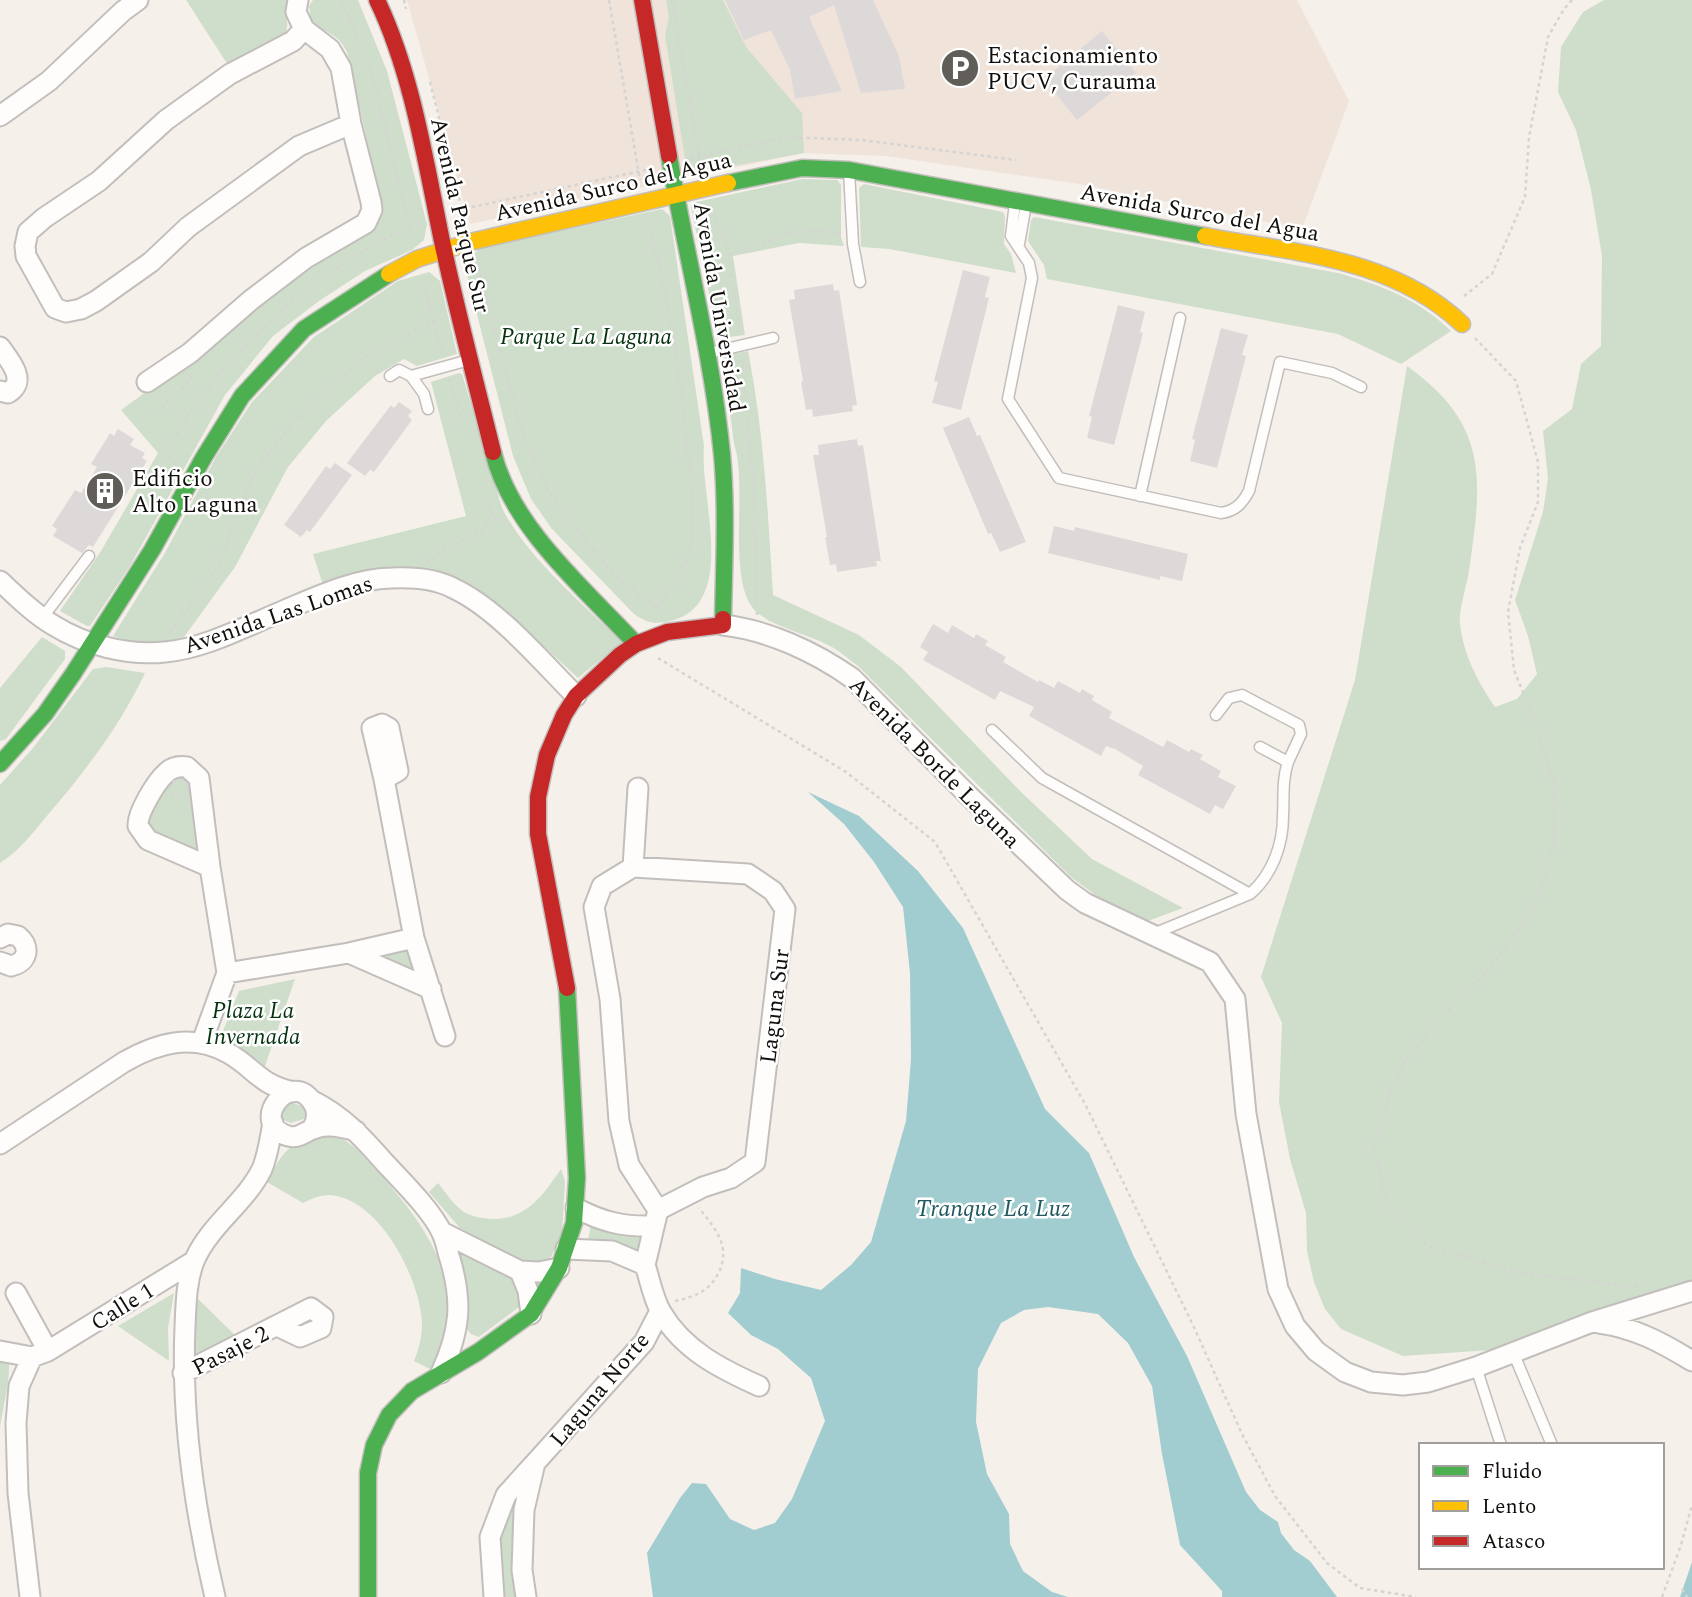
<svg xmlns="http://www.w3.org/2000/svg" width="1692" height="1597" font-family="Spectral,serif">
	<rect width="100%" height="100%" fill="#f6f0eb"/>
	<path fill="#efe3da" d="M407,0H1297L1349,101L1302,229L1079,184L886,156L804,153L470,224Z"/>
	<path fill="#cedecb" d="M186,0H290C282,15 291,22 285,34L228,65Z
		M313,0H358L387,71L427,224L424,240L412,250L365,271L319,301L273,336L225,395L130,566L90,626H87L60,611L101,551L158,453L121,410L212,344L312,268L371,231L379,222L382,207L347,52C338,32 324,34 311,20L309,6Z
		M666,0H723L746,47L802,113L804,153L689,174L687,171L665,35L669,17Z
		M1604,0H1692V1285L1506,1349L1403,1356L1341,1329L1325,1309L1314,1282L1307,1251L1306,1213L1290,1159L1279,1102L1282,1023L1261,977L1355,680L1407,366C1490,425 1482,480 1469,571C1467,584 1458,613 1460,624C1464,656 1477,680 1495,707L1517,699L1537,674L1528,636L1515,600L1543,512L1548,478L1543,431L1572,409L1581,364L1601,346L1602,256L1591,190L1576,130L1558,92L1561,47L1583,12Z
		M802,179L837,180L841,185V237L844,246L799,243L733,256L745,335L721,338L718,336L691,207L692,203Z
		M864,184L1003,212L1005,216L1004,244L1011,254L1016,273L889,249L861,247L859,188Z
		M662,209L670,216L704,446C699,494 737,597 677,619C659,625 647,625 632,612L552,529L531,499L513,456L467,275L469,259L480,248Z
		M1034,217L1338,273C1381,285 1418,299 1451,331L1401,364L1338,334L1047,279L1044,265L1028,241L1031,220Z
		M429,272L440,281L457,354L417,366L404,359L375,376L326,421L288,467L235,567L184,637L161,644L128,641L113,636L166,551L216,457L252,402L314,337L398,281Z
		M748,351C764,432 768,513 773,595L859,635L901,667L1020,791L1092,859L1183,908L1148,921L1098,897L1071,877L858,666C848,659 839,650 828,645C807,634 777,628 759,614C724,588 749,487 734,444L723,356Z
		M459,373L462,374L502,508C528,559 581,602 622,642L578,678L508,613L486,595L467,584L439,575L324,588L313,554L466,516L431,382Z
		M42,637L65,651V659L6,739L0,741V688Z
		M106,667L145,673C120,726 84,773 46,817C32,834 19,851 0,863V785L33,748L93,669Z
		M172,774L192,778L200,854L149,835L145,814Z
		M410,947L418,977L378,960V952Z
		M295,979L265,1066L226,1038L223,1031L239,991Z
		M289,1102L309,1108L310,1117L291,1123L281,1119L280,1109Z
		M322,1134C351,1136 359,1153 378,1172C417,1215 462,1273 446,1335C442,1349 440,1358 430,1369L414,1361C419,1348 422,1338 422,1324C421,1280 379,1197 329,1195C320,1195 311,1199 303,1203L267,1182C284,1150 286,1145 322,1134Z
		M561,1169L565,1181L562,1235L547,1265L525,1263L460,1228L429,1192L438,1183C446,1193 454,1205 464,1212C473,1217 485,1219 495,1219C529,1218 544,1193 561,1169Z
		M591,1225L643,1234L639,1252L634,1253L588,1240Z
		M461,1252L512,1278L519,1285V1307L479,1337L471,1334L466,1328L457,1253Z
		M174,1293L168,1328L169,1361L118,1326Z
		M194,1295L238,1338L190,1365Z
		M0,1360L9,1362C10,1384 3,1406 0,1428Z
		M512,1499L520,1502L519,1597H500V1530Z"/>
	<path fill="#a1cdd1" d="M808,792L859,816L918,871L963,928L1045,1109L1089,1153L1134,1257L1187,1356L1246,1492L1260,1510L1278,1522L1281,1533L1294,1550L1310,1561L1337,1597H1222V1591L1180,1545L1162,1454L1152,1386L1128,1343L1098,1314L1048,1307L1024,1310L1001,1323L978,1369L976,1422L987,1474L1009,1514L1010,1544L1023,1571L1052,1592L1068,1597H653L647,1553L680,1498L692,1483L706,1484L730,1519L754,1530L775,1523L792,1499L825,1421L811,1378L778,1349L751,1335L728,1313L740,1293L741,1268L775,1279L821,1290L851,1265L871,1242L906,1121L911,1059L910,973L903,907L874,862L844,824Z
		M1692,1562V1597H1680Z"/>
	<path fill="#ded9d9" d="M725,0H873L899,56L905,89L861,93L834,5L809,17L842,91L795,99L790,70L771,30L744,40Z
		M1102,31L1136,73L1077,120L1044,79Z
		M963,270L990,277L985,297L989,298L961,410L932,403L938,382L934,381Z
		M833,284L834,291L839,290L857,405L852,406L853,411L813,417L812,409L806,410L801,382L803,381L789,300L795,299L794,290Z
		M1118,305L1145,312L1140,332L1143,333L1114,445L1087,438L1092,417L1089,416Z
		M1221,328L1248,335L1242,355L1246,356L1217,468L1190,461L1195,440L1192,439Z
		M399,402L412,411L408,416L412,420L374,472L370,470L365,476L347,463L391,405L394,408Z
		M969,417L977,436L980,435L1026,542L1000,552L991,533L988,534L943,428Z
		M118,429L134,439L130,445L145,453L142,458L147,461L93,547L89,545L82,553L53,536L57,529L52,526L75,490L81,493L97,467L91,464L110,433L114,436Z
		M857,439L858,446L863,445L881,561H876L877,566L837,572L836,564L830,565L825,537H827L813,455H819L818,445Z
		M335,463L352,475L310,532L307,530L301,537L284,525L326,466L330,469Z
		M1054,526L1074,531L1075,527L1188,554L1182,581L1160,576V580L1048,553Z
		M933,624L948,633L952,625L974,638L976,634L988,641L985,645L1006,657L1003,662L1038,682L1039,680L1054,688L1058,681L1080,693L1082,689L1094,696L1092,700L1112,712L1109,718L1163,747L1167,740L1189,752L1191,749L1203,755L1200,759L1221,771L1218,777L1236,786L1223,809L1215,805L1210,814L1138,775L1143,766L1115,749L1106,746L1101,756L1029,716L1034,707L1000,691L995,700L923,660L928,652L920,647Z"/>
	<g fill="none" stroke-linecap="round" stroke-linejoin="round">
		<g stroke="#c2bebb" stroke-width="13">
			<path id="lane" d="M849,171L853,244L860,282
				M1015,203L1011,236L1029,263L1032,278L1008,399L1059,478L1221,513C1235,511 1242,504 1249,491L1280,362L1332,373L1361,387
				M1019,244L1026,204
				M709,353L773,338
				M390,376L399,370L411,376L469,360
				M411,376L424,394L428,409
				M1140,496L1180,318
				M43,617L89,556
				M1216,715L1229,698L1242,695L1299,725L1301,734L1288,762
				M992,730L1042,778L1250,894
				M1153,934L1250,894C1272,875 1283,845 1283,816C1284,796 1282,780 1288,762L1260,747
				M1513,1352L1552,1445
				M1476,1367L1501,1445"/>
		</g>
		<g stroke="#c2bebb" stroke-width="23">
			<path id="street" d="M304,29L293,41L230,74L166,120L99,181L44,218L28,232L25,246L26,256L55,308L66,312L81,309L96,301L151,262L188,227L299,146L351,124
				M0,116L49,81L123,11L138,0
				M0,347C10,361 28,381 8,393L0,391
				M147,382L190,353L251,300L306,258L366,223L372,210L371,202L351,124L341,68L330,49L304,29L296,12L298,0
				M0,581C16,596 34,614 53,625C85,645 128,656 165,652C204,649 249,625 285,610C318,596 354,579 391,578C411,577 434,578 453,588C498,609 541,661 576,696
				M723,625C768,630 815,652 852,678L967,794L1067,890L1085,903L1210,962L1235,999L1246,1114L1278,1289L1295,1326L1316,1351L1345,1372L1371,1382L1403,1385L1428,1382L1476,1367L1592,1322L1692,1291
				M384,779L398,771L389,728L382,724L372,728L384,779L414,938L445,1036
				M633,867L638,788
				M0,938L8,934L18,936C31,947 28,962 11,966L0,962
				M349,953L431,989
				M227,973L349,953L414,938
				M202,1042L227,973L210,867L199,778L187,767C180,766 172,767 166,773C156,782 137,813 138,826L148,840L210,867
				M313,1101C343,1116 363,1138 385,1163C402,1181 432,1211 442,1233C446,1241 447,1251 450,1259C463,1303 460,1331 441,1373
				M312,1129C317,1121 319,1112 313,1103C291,1067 247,1124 288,1136C299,1139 304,1132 313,1129C326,1123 343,1127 356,1131
				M0,1144L124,1062C157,1043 192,1033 228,1053C255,1068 258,1084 293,1092
				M576,1208C602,1222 624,1227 653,1226
				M442,1232L520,1271L539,1272L559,1268
				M566,1249L612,1251L645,1265
				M645,1265L658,1210L703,1187L731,1178L755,1162L785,909L773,891L748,874L633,867L602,886L594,907L610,999L619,1121L629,1165L658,1210
				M645,1265C650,1280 653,1298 661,1312C683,1350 721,1369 759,1386
				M520,1271L528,1291L531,1314
				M16,1293L48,1351
				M1599,1323C1635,1328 1661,1342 1692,1361
				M0,1351L32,1357L48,1351L194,1261
				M183,1373L311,1308L323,1317L321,1328L300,1337L277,1326
				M30,1597L18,1493L16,1423L19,1386L32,1357
				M215,1597C194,1508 181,1418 185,1327C186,1305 186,1280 195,1259C211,1224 246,1202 262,1169C268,1155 270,1138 273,1123
				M494,1597L490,1537L506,1495L534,1464
				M526,1597L522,1570L524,1510L535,1463L644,1342L660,1311"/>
		</g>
		<g stroke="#c2bebb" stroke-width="19">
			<path id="fast" d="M669,156C686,255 712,354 722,454C727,509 724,565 723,619
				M728,183L802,168L849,170L1205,236
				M493,452C511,527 585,589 636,644
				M0,764L45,714L73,674L152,550L204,457L242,396L304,329L389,274
				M368,1597V1473L374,1445L389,1415L412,1391L478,1352L531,1314L559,1268L574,1223L577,1178L567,988"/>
		</g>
		<g stroke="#c2bebb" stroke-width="19">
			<path id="slow" d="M1205,236C1295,253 1393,258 1462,324
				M389,274L417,259L470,242L728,183"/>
		</g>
		<g stroke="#c2bebb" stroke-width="19">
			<path id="jam" d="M377,0C413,75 426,165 443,246C458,315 476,383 493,452
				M642,0L669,156
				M567,988L538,834V797L547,755L564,715L576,696L620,655L636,644L667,632L723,625V619"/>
		</g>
		<path stroke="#d6d4d3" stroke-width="2.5" stroke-dasharray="3.5 3.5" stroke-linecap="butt" d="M342,0L373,78L412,237
			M404,0L406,9
			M609,0L640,180
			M672,0L701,167
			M430,82L465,221
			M690,159L785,137L862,140L1016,160
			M710,208L727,244L738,315V332
			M458,210L650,169
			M648,220C668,298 681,377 688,457C691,487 696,518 690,548C685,572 666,591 655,613
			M729,255C775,242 789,224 840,234
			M476,261L523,435L549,492L597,555L624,584L658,608
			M423,281L442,353
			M1464,296L1492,274L1525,197L1529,137L1548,37L1564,9L1572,0
			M1475,338L1516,381L1538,462V502L1520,548L1508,612L1514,670L1538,730L1555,786L1553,850L1535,905L1517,932L1488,970L1431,1028L1407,1059L1392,1087L1374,1148L1387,1206L1428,1246L1516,1272L1638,1287
			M742,360L753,477L757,615
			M449,379L465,433
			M159,415C166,397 184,394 191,375
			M174,465L167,453C211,360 324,263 418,223
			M487,499L492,515L498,521
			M426,563C444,542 481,543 492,515
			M170,633L218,567L253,475L289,427L359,360L439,318
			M658,658L846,772L935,842L1085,1104L1192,1323L1242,1434L1275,1496L1327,1563L1360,1588L1416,1597
			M170 789a9 9 0 1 1 18 0a9 9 0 1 1-18 0Z
			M675,1301C684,1299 693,1297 701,1292C709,1288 715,1280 719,1272C731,1246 715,1228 699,1208
			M1682,1589L1687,1597
			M1662,1597L1681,1545L1692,1505"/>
		<use href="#lane" stroke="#fefdfc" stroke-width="10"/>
		<use href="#street" stroke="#fefdfc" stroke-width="19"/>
		<use href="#fast" stroke="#4caf50" stroke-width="16"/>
		<use href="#slow" stroke="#ffc107" stroke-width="16"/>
		<use href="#jam" stroke="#c62828" stroke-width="16"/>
	</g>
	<defs>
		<g id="parking-disc" transform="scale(2.0125)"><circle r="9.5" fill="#615d59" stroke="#fff"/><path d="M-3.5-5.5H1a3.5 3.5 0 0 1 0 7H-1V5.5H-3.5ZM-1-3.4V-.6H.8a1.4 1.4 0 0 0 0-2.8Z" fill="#fff"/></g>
		<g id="building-disc" transform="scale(2.0125)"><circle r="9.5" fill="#615d59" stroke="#fff"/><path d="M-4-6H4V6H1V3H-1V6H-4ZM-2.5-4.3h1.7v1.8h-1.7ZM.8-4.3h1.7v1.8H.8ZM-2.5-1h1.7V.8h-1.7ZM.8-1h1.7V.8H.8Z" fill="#fff"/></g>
	</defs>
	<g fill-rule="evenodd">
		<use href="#parking-disc" x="960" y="68"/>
		<use href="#building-disc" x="105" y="491"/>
	</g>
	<g text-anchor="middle" stroke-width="5" stroke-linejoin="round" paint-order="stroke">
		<g font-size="23" fill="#110e0b" stroke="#fff" text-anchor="start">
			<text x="987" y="63">Estacionamiento<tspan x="987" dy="26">PUCV, Curauma</tspan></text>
			<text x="132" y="486">Edificio<tspan x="132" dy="26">Alto Laguna</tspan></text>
		</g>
		<g font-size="23" fill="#110e0b" stroke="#fff">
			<text transform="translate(613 186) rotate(-13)" y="8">Avenida Surco del Agua</text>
			<text transform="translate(1200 212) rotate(10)" y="8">Avenida Surco del Agua</text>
			<text transform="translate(461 215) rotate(77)" y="8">Avenida Parque Sur</text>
			<text transform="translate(720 307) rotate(80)" y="8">Avenida Universidad</text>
			<text transform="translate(278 614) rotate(-19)" y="8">Avenida Las Lomas</text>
			<text transform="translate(935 762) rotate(45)" y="8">Avenida Borde Laguna</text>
			<text transform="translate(774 1006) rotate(-83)" y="8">Laguna Sur</text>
			<text transform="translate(122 1306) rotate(-32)" y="8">Calle 1</text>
			<text transform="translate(230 1350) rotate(-27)" y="8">Pasaje 2</text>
			<text transform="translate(599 1389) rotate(-50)" y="8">Laguna Norte</text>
		</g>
		<g font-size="23" font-style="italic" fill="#053310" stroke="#fff">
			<text x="586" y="344">Parque La Laguna</text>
			<text x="253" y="1018">Plaza La<tspan x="253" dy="26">Invernada</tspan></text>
		</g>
		<g font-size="24" font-style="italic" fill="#20595f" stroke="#fff">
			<text x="993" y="1216">Tranque La Luz</text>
		</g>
	</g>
	<rect x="1419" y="1443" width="245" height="126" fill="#ffffff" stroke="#a09f9d" stroke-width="2"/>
	<rect x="1433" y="1466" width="35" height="10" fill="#4caf50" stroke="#a09f9d" stroke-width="2"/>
	<text x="1482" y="1478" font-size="21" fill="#110e0b">Fluido</text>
	<rect x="1433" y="1501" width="35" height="10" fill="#ffc107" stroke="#a09f9d" stroke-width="2"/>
	<text x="1482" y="1513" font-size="21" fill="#110e0b">Lento</text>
	<rect x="1433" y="1536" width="35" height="10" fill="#c62828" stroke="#a09f9d" stroke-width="2"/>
	<text x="1482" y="1548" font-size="21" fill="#110e0b">Atasco</text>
</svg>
